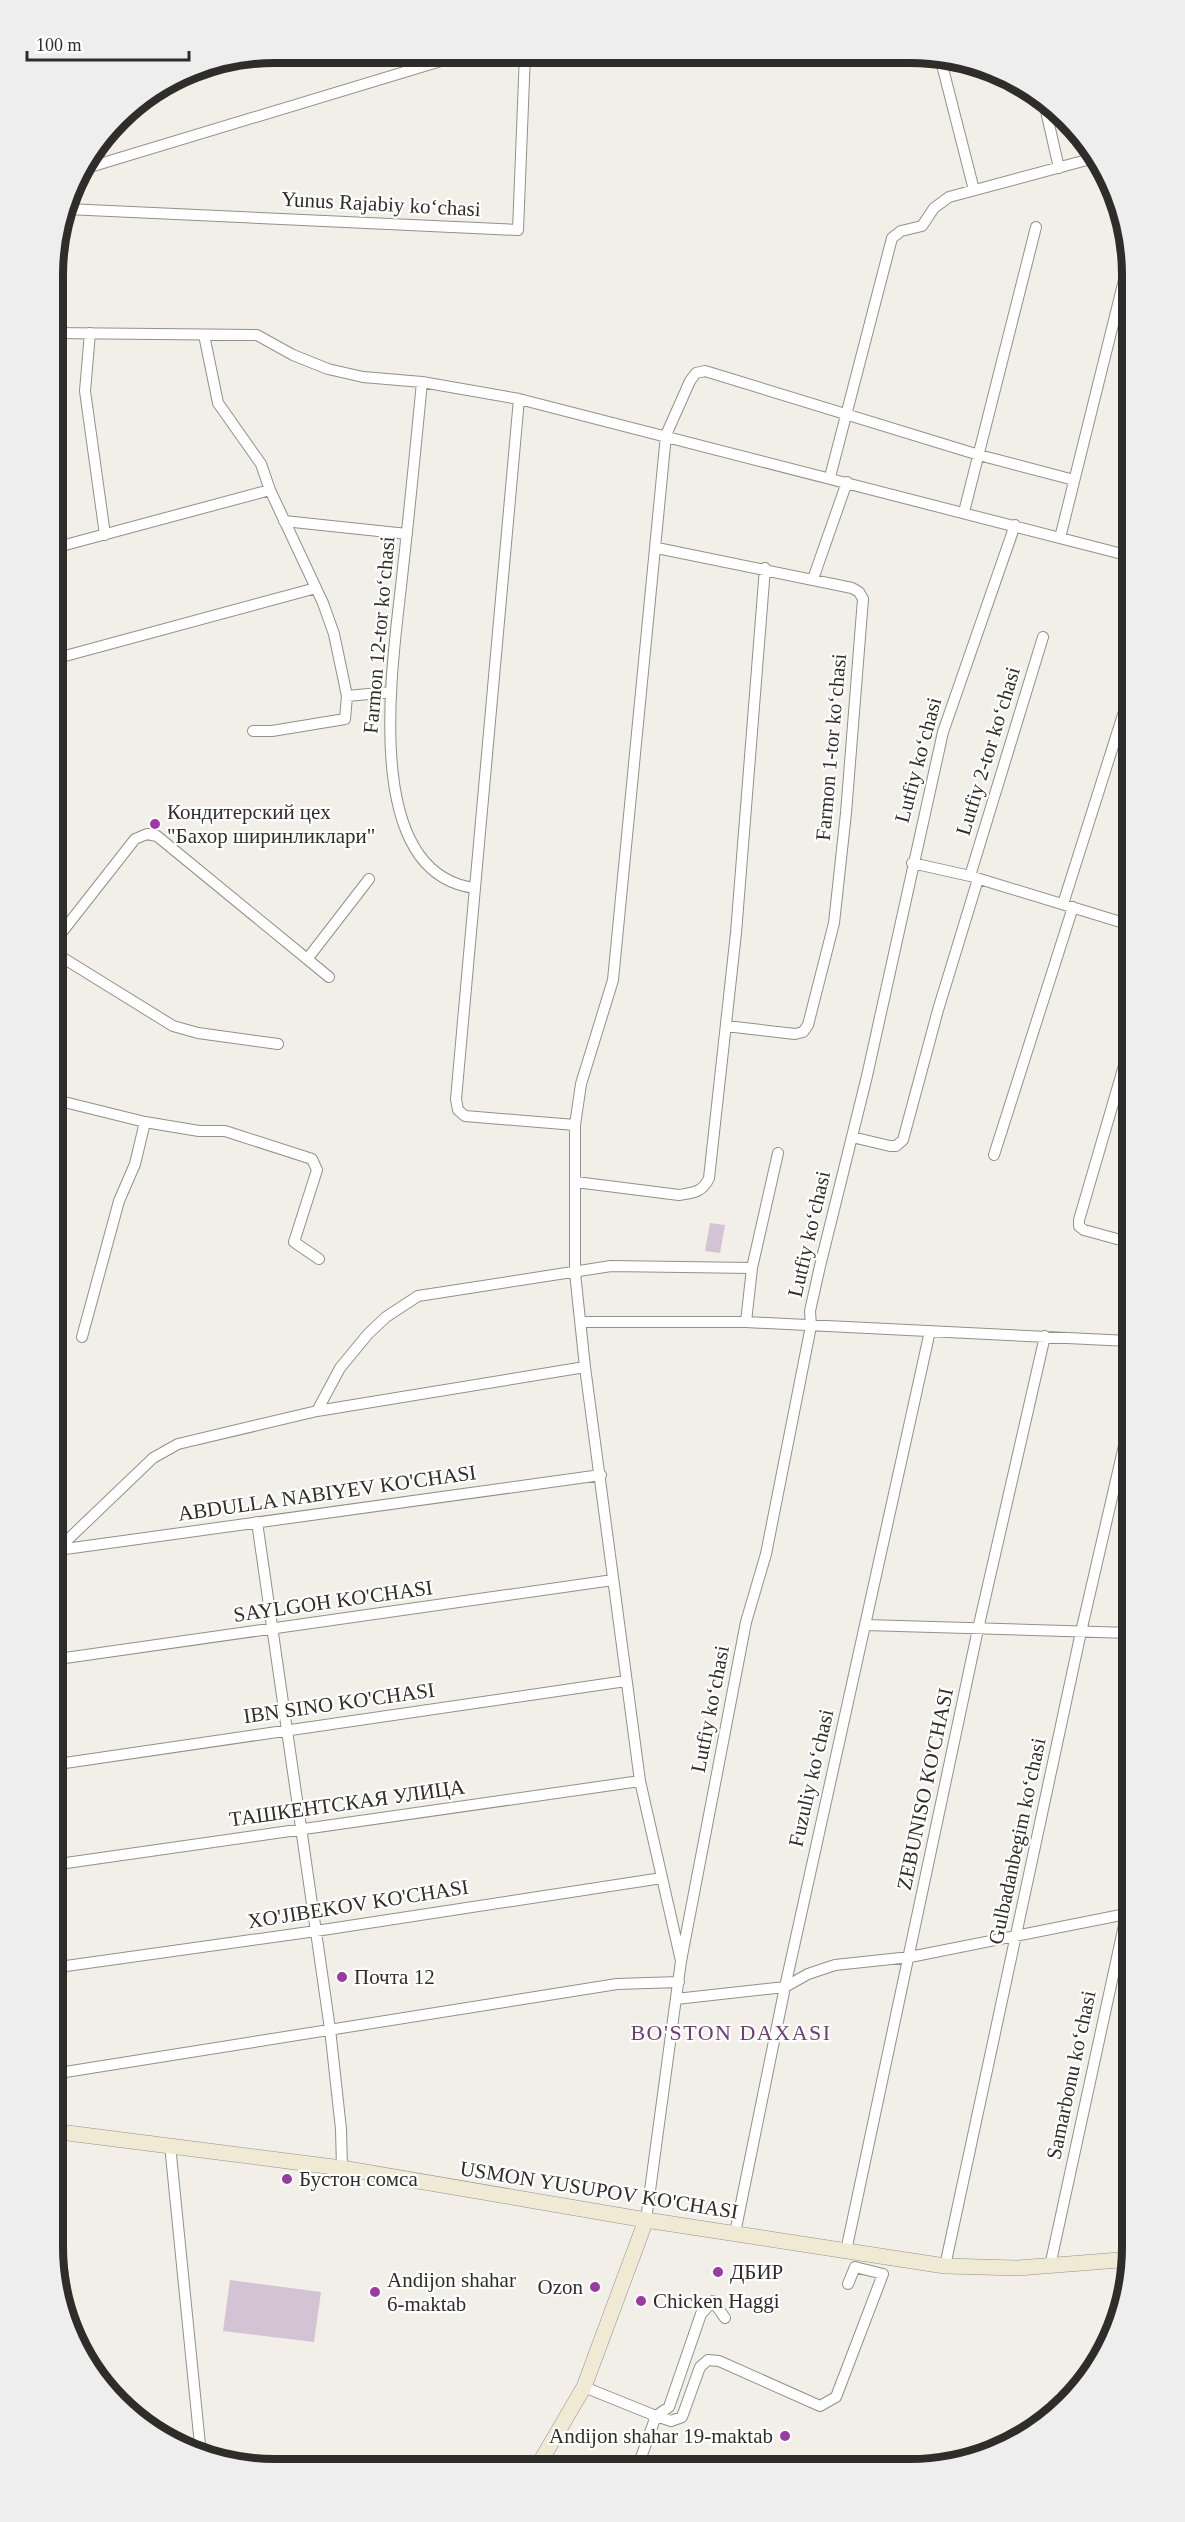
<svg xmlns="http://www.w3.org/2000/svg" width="1185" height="2522" font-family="'Times New Roman',serif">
	<rect width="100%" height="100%" fill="#f2efe8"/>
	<path fill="#d4c2d5" d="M710,1223L725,1225L720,1253L705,1251Z
		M230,2280L321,2292L314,2342L223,2331Z"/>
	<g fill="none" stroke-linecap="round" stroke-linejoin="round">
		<g stroke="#93908a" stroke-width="12">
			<path id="street" d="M940,57L974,190
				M1043,98L1059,168
				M80,170L464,54
				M67,209L518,230L525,54
				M53,333L257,335L293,355L328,369L363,377L422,382L519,399L1126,555
				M90,333L85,391L105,535
				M204,335L218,403L261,464L270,490L323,603L334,634L347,696L345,719L272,731H253
				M422,382C416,444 410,506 403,568C395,650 355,873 475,888
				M519,399L456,1099L458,1110L465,1116L575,1125
				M830,477L892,238L901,231L922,226L934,208L949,197L1098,157
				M964,512L1036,227
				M284,521L407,534
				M1060,538L1125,276
				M54,548L270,490
				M657,548L852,588L859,592L863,599L846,813L834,923L808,1025L803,1032L795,1034L726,1026
				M813,579L847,482
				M54,659L316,588
				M347,696L391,692
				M912,863L970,876L1127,924
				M970,876L1043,637
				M1063,904L1127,702
				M55,941L135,839L147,834L157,836L329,977
				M55,953L173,1026L198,1033L278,1044
				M308,958L369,879
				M1128,1052L1079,1220V1226L1084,1230L1128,1242
				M56,1100L145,1122L199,1131H225L312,1159L317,1170L294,1242L319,1259
				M852,1137L890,1146H896L903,1140L938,1010L978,879
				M994,1155L1073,907
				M576,1182L679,1195C693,1193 703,1192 709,1178L736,933L765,568
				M582,1322H746L1129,1341
				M746,1322L752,1268L778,1153
				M82,1337L119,1201L135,1164L145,1122
				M317,1411L340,1368L368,1334L386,1317L418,1296L611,1266L752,1268
				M257,1522L330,2029L341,2129L342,2168
				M58,1549L153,1458L178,1444L317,1411L585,1367
				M58,1550L601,1475
				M865,1625L1130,1633
				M58,1659L613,1580
				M58,1764L626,1681
				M59,1864L640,1781
				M681,1961L640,1781L585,1367L575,1273V1125L581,1084L613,980L666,435L690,381L696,373L705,371L979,455L1074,480
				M59,1967L316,1931L662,1878
				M676,1999L785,1987L808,1974L835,1965L910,1957L1131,1913
				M59,2073L617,1984L679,1982
				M170,2145L201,2455
				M646,2220L681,1961L746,1622L766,1554L811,1326L810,1311L820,1266L867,1076L943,732L1015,525
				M735,2233L785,1987L930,1331
				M846,2251L978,1629L1045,1336
				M60,2254L70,2327
				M945,2266L1081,1632L1129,1424
				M1050,2266L1131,1893
				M584,2387L656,2416L669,2407L701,2314L713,2301L725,2318
				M639,2463L656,2416L671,2421L682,2417L700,2367L708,2360L719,2361L820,2406L836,2397L883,2274L855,2267L848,2284"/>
		</g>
		<g stroke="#93908a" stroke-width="16">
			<path id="secondary" d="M60,2132L342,2168L646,2220L945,2266L1018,2268L1132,2259
				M539,2464L584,2387L646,2220"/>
		</g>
		<use href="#street" stroke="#fff" stroke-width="10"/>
		<use href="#secondary" stroke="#f0e9d3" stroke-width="15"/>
	</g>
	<g fill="#9b3aa2" stroke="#fff" stroke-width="2">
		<circle cx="155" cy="824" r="6"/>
		<circle cx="342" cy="1977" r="6"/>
		<circle cx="287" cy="2179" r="6"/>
		<circle cx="718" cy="2272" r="6"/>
		<circle cx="595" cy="2287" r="6"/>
		<circle cx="375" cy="2292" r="6"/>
		<circle cx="641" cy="2301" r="6"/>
		<circle cx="785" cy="2436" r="6"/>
	</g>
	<g text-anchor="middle" stroke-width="4.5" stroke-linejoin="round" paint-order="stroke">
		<g font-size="21" fill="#2e2d2a" stroke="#fff">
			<text transform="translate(381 204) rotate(3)" y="7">Yunus Rajabiy koʻchasi</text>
			<text transform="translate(379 635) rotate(-85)" y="7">Farmon 12-tor koʻchasi</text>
			<text transform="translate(831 747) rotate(-85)" y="7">Farmon 1-tor koʻchasi</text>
			<text transform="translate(988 751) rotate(-73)" y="7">Lutfiy 2-tor koʻchasi</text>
			<text transform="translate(918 760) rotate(-75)" y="7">Lutfiy koʻchasi</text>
			<text transform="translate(809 1234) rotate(-77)" y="7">Lutfiy koʻchasi</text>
			<text transform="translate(327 1493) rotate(-8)" y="7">ABDULLA NABIYEV KO'CHASI</text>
			<text transform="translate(333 1601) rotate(-8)" y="7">SAYLGOH KO'CHASI</text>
			<text transform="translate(339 1703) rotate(-8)" y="7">IBN SINO KO'CHASI</text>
			<text transform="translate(710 1709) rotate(-79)" y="7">Lutfiy koʻchasi</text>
			<text transform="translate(811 1778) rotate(-77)" y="7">Fuzuliy koʻchasi</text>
			<text transform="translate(925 1789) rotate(-78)" y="7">ZEBUNISO KO'CHASI</text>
			<text transform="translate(347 1803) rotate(-8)" y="7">ТАШКЕНТСКАЯ УЛИЦА</text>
			<text transform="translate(1017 1841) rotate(-78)" y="7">Gulbadanbegim koʻchasi</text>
			<text transform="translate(358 1904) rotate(-9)" y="7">XO'JIBEKOV KO'CHASI</text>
			<text transform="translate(1071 2075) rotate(-78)" y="7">Samarbonu koʻchasi</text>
			<text transform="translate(599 2190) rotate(9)" y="7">USMON YUSUPOV KO'CHASI</text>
		</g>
		<g font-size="21" fill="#2e2d2a" stroke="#fff" text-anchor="start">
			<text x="167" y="819">Кондитерский цех<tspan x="167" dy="24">"Бахор ширинликлари"</tspan></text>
			<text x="354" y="1984">Почта 12</text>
			<text x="299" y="2186">Бустон сомса</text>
			<text x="730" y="2279">ДБИР</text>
			<text x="387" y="2287">Andijon shahar<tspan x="387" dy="24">6-maktab</tspan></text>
			<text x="583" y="2294" text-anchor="end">Ozon</text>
			<text x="653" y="2308">Chicken Haggi</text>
			<text x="773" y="2443" text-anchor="end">Andijon shahar 19-maktab</text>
		</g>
		<g font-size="22" letter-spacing="1.5" fill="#6f3e72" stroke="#fff">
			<text x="731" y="2040">BO'STON DAXASI</text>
		</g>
	</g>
	<path d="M0 0H1185V2522H0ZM275 63H910A212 212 0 0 1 1122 275V2247A212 212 0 0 1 910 2459H275A212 212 0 0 1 63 2247V275A212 212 0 0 1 275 63Z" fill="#eee" fill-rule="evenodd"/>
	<path fill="none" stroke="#2e2d2a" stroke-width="8" d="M275 63H910A212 212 0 0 1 1122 275V2247A212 212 0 0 1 910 2459H275A212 212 0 0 1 63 2247V275A212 212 0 0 1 275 63Z"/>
	<path d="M27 51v9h162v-9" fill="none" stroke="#2e2d2a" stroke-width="3"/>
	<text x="36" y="51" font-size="18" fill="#2e2d2a" stroke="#ffffff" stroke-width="4.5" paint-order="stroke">100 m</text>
</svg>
